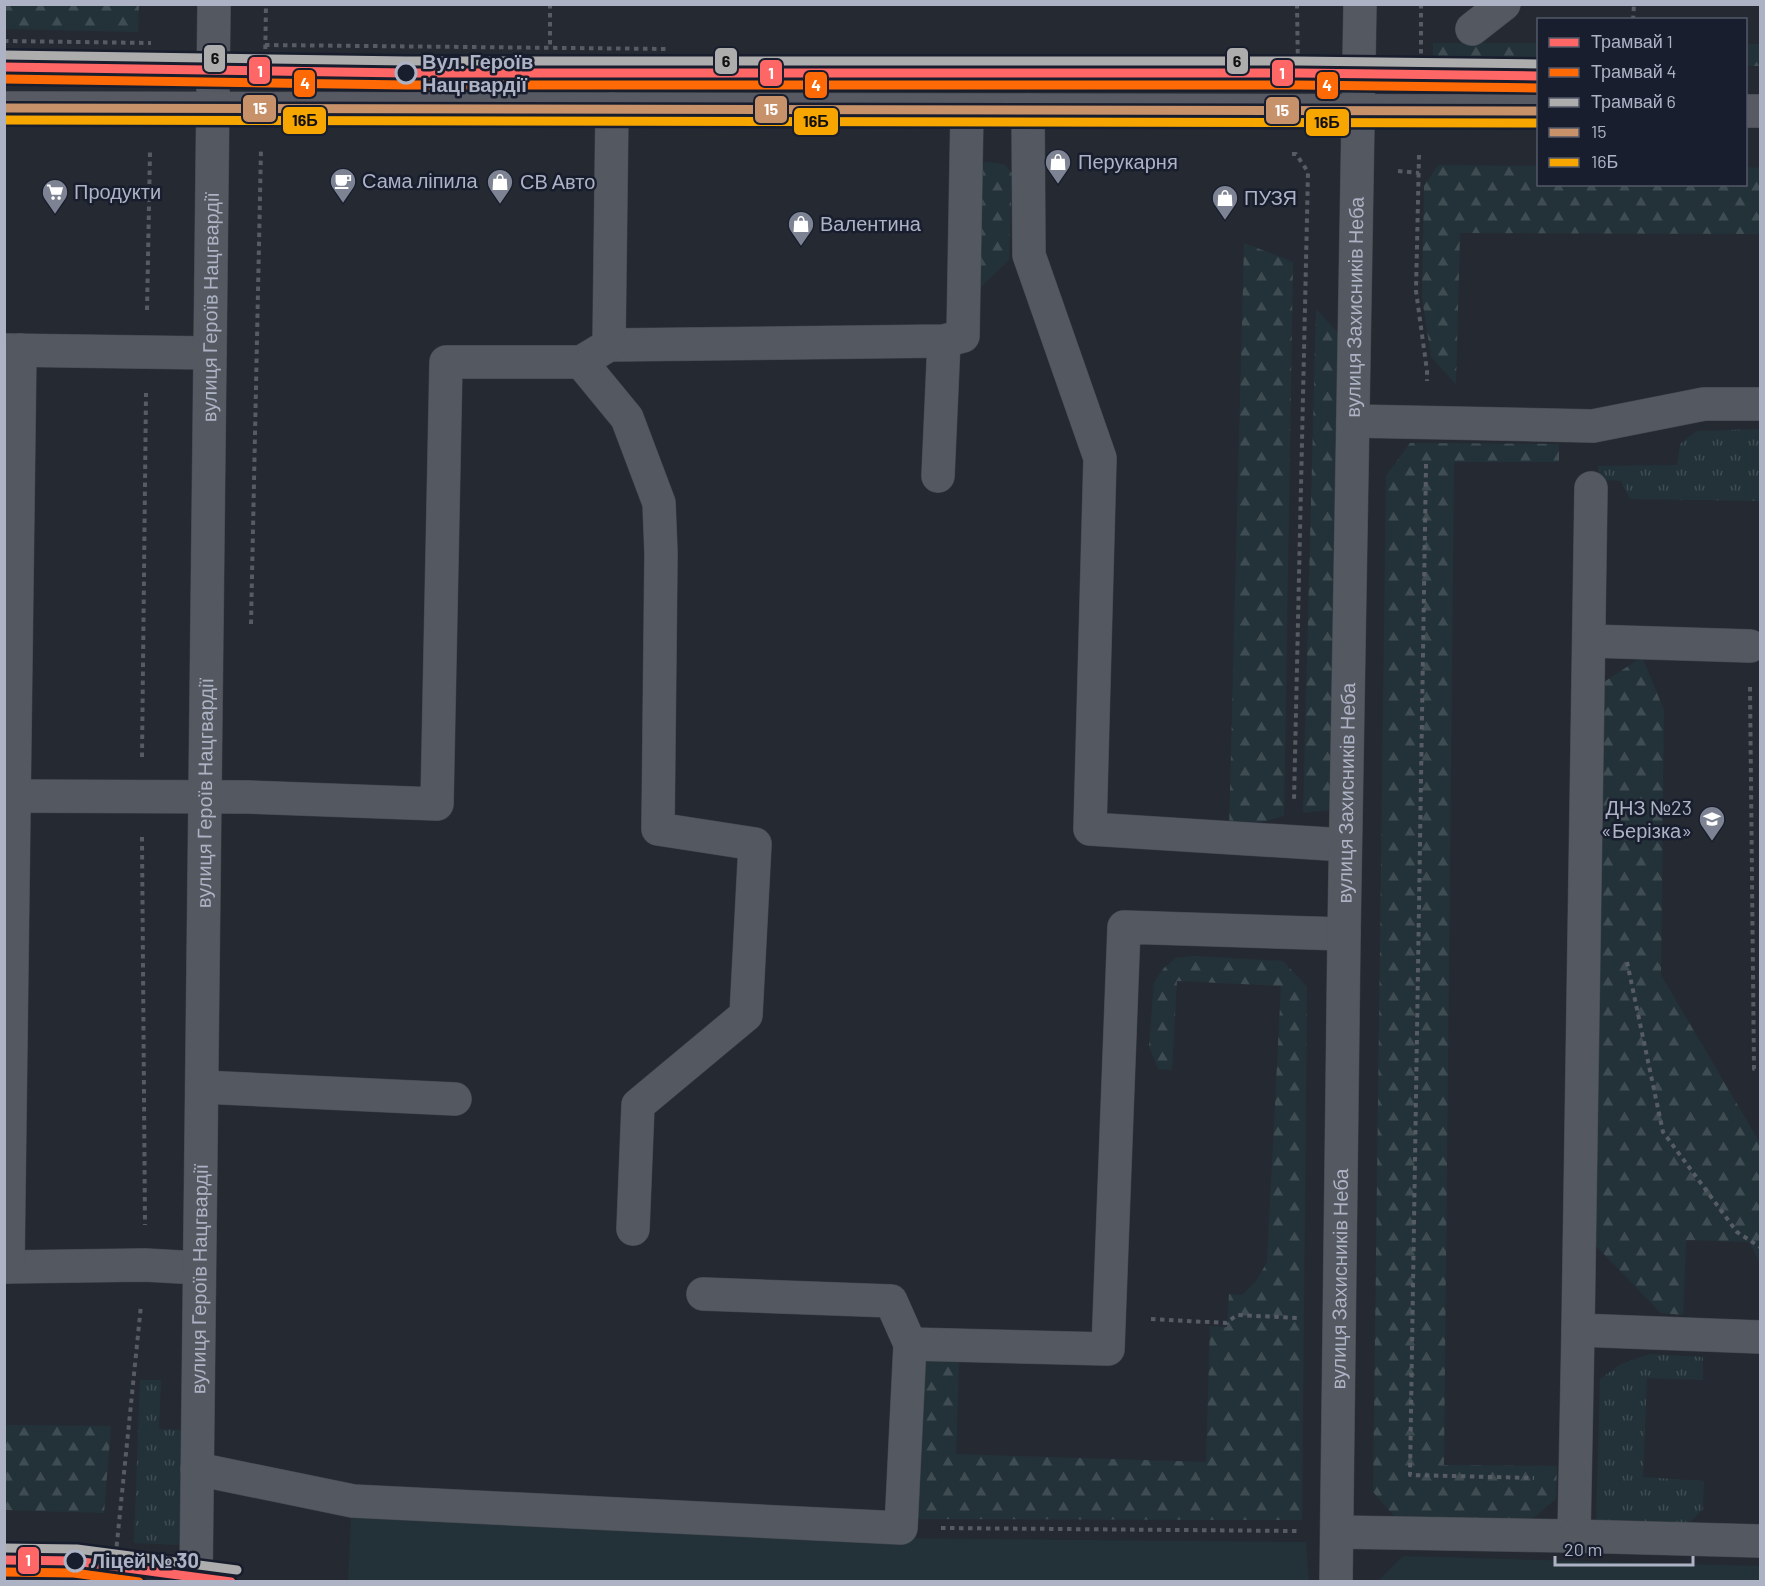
<svg xmlns="http://www.w3.org/2000/svg" width="1765" height="1586" font-family="Barlow,sans-serif">
	<defs>
		<pattern id="grass-tufts" width="24" height="20" patternUnits="userSpaceOnUse" patternTransform="scale(1.5)"><rect width="24" height="20" fill="#223238"/><path d="M3 7l-1-3M5 7V3M7 7l1-3M15 17l-1-3M17 17v-4M19 17l1-3" fill="none" stroke="#3f4d53"/></pattern>
		<pattern id="forest-firs" width="22" height="20" patternUnits="userSpaceOnUse" patternTransform="scale(1.5)"><rect width="22" height="20" fill="#223238"/><path d="M5 1l3.5 6h-7zM16 11l3.5 6h-7z" fill="#3f4d53"/></pattern>
	</defs>
	<rect width="100%" height="100%" fill="#252932"/>
	<path fill="url(#grass-tufts)" d="M1760,429V501L1630,499L1621,481L1598,480V466L1677,465L1680,444L1697,431Z
		M1649,1354L1703,1357V1380L1647,1378L1643,1477L1704,1481L1703,1509L1681,1532L1596,1528L1600,1379L1621,1364Z
		M140,1380H161L159,1429L184,1430L180,1545L134,1543Z"/>
	<path fill="url(#forest-firs)" d="M5,4L139,5L138,32L5,29Z
		M1433,43H1538V66H1433Z
		M1746,44H1760V66H1746Z
		M985,162L1004,164L1012,173L1009,260L978,290L979,171Z
		M1438,165L1538,166V184H1746V167L1760,168V234L1460,233L1456,384L1431,357L1422,298L1424,186Z
		M1244,243L1293,262L1284,816L1229,831Z
		M1316,309L1339,334L1330,810L1303,813Z
		M1410,443L1559,444V462H1454L1444,1465L1557,1466L1556,1499L1519,1530L1403,1526L1373,1492L1386,476Z
		M1642,657L1664,710L1661,975L1760,1143V1263L1749,1242L1686,1240L1683,1315L1661,1313L1595,1245L1604,682Z
		M1194,956L1283,961L1307,987L1302,1520L915,1519L920,1357L959,1358L956,1454L1206,1462L1210,1326L1227,1327L1229,1294L1242,1295L1257,1280L1267,1262L1281,986L1177,981L1172,1070L1158,1069L1149,1046L1154,982L1164,968L1176,958Z
		M5,1425L111,1426L104,1513L5,1510Z"/>
	<path fill="#223238" d="M351,1517L900,1538L1306,1542L1309,1581L348,1582Z
		M1403,1556L1760,1566V1581H1378Z"/>
	<g fill="none" stroke-linecap="round" stroke-linejoin="round">
		<g stroke="#42454d" stroke-width="34">
			<g id="minor">
				<path d="M1472,29L1504,4"/>
				<path d="M1028,110L1029,255L1100,458L1090,829L1345,845"/>
				<path d="M609,345L944,341L963,336L967,110"/>
				<path d="M4,350L210,353"/>
				<path d="M581,362L627,418L659,503L661,553L658,829L755,844L746,1015L638,1105L633,1229"/>
				<path d="M1353,421L1593,426L1704,404H1760"/>
				<path d="M938,476L944,341"/>
				<path d="M1591,488L1578,1330L1760,1337"/>
				<path d="M1590,641L1750,646"/>
				<path d="M4,796L247,797L437,804L446,362H581L609,345L612,109"/>
				<path d="M202,1087L455,1099"/>
				<path d="M4,1267L145,1265L199,1268"/>
				<path d="M8,1267L20,350"/>
				<path d="M910,1344L1108,1349L1124,927L1344,934"/>
				<path d="M197,1469L353,1501L901,1528L910,1344L891,1301L703,1294"/>
				<path d="M1337,1532L1574,1536L1578,1330"/>
				<path d="M1574,1536L1760,1541"/>
				<path id="s1" d="M196,1582L214,4"/>
				<path id="s2" d="M1336,1582L1344,934L1360,4"/>
			</g>
		</g>
		<g stroke="#42464f" stroke-width="34">
			<path id="major" d="M4,108L1538,111
				M1746,111H1760"/>
		</g>
		<path stroke="#565b64" stroke-width="4" stroke-dasharray="4.5 4.5" stroke-linecap="butt" d="M550,4V49
			M1297,4L1298,70
			M1421,4V70
			M1633,20L1634,4
			M4,41L151,43
			M265,45L669,49
			M265,67L266,4
			M1292,154H1296L1308,172L1294,801
			M1419,155L1416,291L1427,371V381
			M1398,171L1419,173
			M147,310L150,152
			M1426,464L1410,1475L1534,1478
			M251,624L261,149
			M1750,687L1754,1069H1760
			M142,757L146,393
			M142,837L145,1225
			M1627,962L1663,1132L1737,1232L1760,1247
			M1151,1319L1226,1323L1237,1315L1299,1318
			M941,1528L1297,1531
			M113,1582L141,1305"/>
		<use href="#minor" stroke="#545860" stroke-width="33"/>
		<use href="#major" stroke="#575963" stroke-width="33"/>
		<g stroke="#181e2d" stroke-width="14">
			<path id="bus-1" d="M4,108L1538,111"/>
		</g>
		<g stroke="#181e2d" stroke-width="14">
			<path id="bus-2" d="M4,120L1538,123"/>
		</g>
		<use href="#bus-1" stroke="#c7916a" stroke-width="9"/>
		<use href="#bus-2" stroke="#f7a600" stroke-width="9"/>
		<g stroke="#181e2d" stroke-width="14">
			<path id="tram-1" d="M4,67L406,73H1298L1538,76
				M4,1560L75,1561L231,1582"/>
		</g>
		<g stroke="#181e2d" stroke-width="14">
			<path id="tram-2" d="M4,79L406,85H1298L1538,88
				M4,1572L74,1573L139,1582"/>
		</g>
		<g stroke="#181e2d" stroke-width="14">
			<path id="tram-3" d="M4,55L406,61H1298L1538,64
				M4,1548L77,1549L237,1570"/>
		</g>
		<use href="#tram-1" stroke="#f66" stroke-width="9"/>
		<use href="#tram-2" stroke="#ff6a06" stroke-width="9"/>
		<use href="#tram-3" stroke="#adadad" stroke-width="9"/>
	</g>
	<defs>
		<g id="shop-pin" transform="scale(1.35)"><path d="M0 17L-7.5 6A9.5 9.5 0 1 1 7.5 6Z" fill="#7d8392" stroke="#181e2d"/><path d="M-5-2.5h2.3a2.7 3.5 0 0 1 5.4 0H5L5.5 6h-11ZM-1.5-2.5h3a1.5 2.3 0 0 0-3 0Z" fill="#fff"/></g>
		<g id="cafe-pin" transform="scale(1.35)"><path d="M0 17L-7.5 6A9.5 9.5 0 1 1 7.5 6Z" fill="#7d8392" stroke="#181e2d"/><path d="M-5.5-4.5H6V0H3Q3 3.5 0 3.5H-2.5Q-5.5 3.5-5.5 0ZM3-3.2v2h1.7v-2ZM-6 4.5H4V6H-6Z" fill="#fff"/></g>
		<g id="supermarket-pin" transform="scale(1.35)"><path d="M0 17L-7.5 6A9.5 9.5 0 1 1 7.5 6Z" fill="#7d8392" stroke="#181e2d"/><path d="M-6-5.5h2.5l.6 2H6L4.5 2H-2.5L-4.4-4H-6ZM-1.5 3.2a1.3 1.3 0 1 0 .1 0ZM3 3.2a1.3 1.3 0 1 0 .1 0Z" fill="#fff"/></g>
		<g id="school-pin" transform="scale(1.35)"><path d="M0 17L-7.5 6A9.5 9.5 0 1 1 7.5 6Z" fill="#7d8392" stroke="#181e2d"/><path d="M0-5L7-2L0 1L-7-2ZM-4 1L0 2.5L4 1V4Q0 6-4 4Z" fill="#fff"/></g>
	</defs>
	<g fill-rule="evenodd">
		<use href="#shop-pin" x="1058" y="162"/>
		<use href="#cafe-pin" x="343" y="181"/>
		<use href="#shop-pin" x="500" y="182"/>
		<use href="#supermarket-pin" x="55" y="192"/>
		<use href="#shop-pin" x="1225" y="198"/>
		<use href="#shop-pin" x="801" y="224"/>
		<use href="#school-pin" x="1712" y="819"/>
	</g>
	<g fill="#181e2d" stroke="#adb3c5" stroke-width="3">
		<circle cx="406" cy="73" r="10"/>
		<circle cx="75" cy="1561" r="10"/>
	</g>
	<g text-anchor="middle" stroke-width="5" stroke-linejoin="round" paint-order="stroke">
		<g font-size="20" font-weight="bold" fill="#adb3c5" stroke="#181e2d" text-anchor="start">
			<text x="422" y="69">Вул. Героїв<tspan x="422" dy="23">Нацгвардії</tspan></text>
			<text x="91" y="1568">Ліцей № 30</text>
		</g>
		<g font-size="20" fill="#adb3c5" stroke="#181e2d" text-anchor="start">
			<text x="1078" y="169">Перукарня</text>
			<text x="362" y="188">Сама ліпила</text>
			<text x="520" y="189">СВ Авто</text>
			<text x="74" y="199">Продукти</text>
			<text x="1244" y="205">ПУЗЯ</text>
			<text x="820" y="231">Валентина</text>
			<text x="1692" y="815" text-anchor="end">ДНЗ №23<tspan x="1692" dy="23">«Берізка»</tspan></text>
		</g>
		<g font-size="20" fill="#adb3c5" stroke="#181e2d">
			<text dy="7" stroke="none"><textPath href="#s1" startOffset="1275">вулиця Героїв Нацгвардії</textPath></text>
			<text dy="7" stroke="none"><textPath href="#s2" startOffset="1275">вулиця Захисників Неба</textPath></text>
			<text dy="7" stroke="none"><textPath href="#s1" startOffset="789">вулиця Героїв Нацгвардії</textPath></text>
			<text dy="7" stroke="none"><textPath href="#s2" startOffset="789">вулиця Захисників Неба</textPath></text>
			<text dy="7" stroke="none"><textPath href="#s1" startOffset="303">вулиця Героїв Нацгвардії</textPath></text>
			<text dy="7" stroke="none"><textPath href="#s2" startOffset="303">вулиця Захисників Неба</textPath></text>
		</g>
	</g>
	<g stroke="#181e2d" stroke-width="2">
		<rect x="203" y="44" width="23" height="29" rx="6" fill="#adadad"/>
		<rect x="714" y="47" width="24" height="28" rx="6" fill="#adadad"/>
		<rect x="1226" y="47" width="23" height="28" rx="6" fill="#adadad"/>
		<rect x="248" y="56" width="23" height="29" rx="6" fill="#f66"/>
		<rect x="759" y="59" width="24" height="28" rx="6" fill="#f66"/>
		<rect x="1271" y="59" width="23" height="28" rx="6" fill="#f66"/>
		<rect x="293" y="69" width="23" height="29" rx="6" fill="#ff6a06"/>
		<rect x="804" y="71" width="24" height="28" rx="6" fill="#ff6a06"/>
		<rect x="1316" y="71" width="23" height="29" rx="6" fill="#ff6a06"/>
		<rect x="242" y="94" width="35" height="29" rx="6" fill="#c7916a"/>
		<rect x="754" y="95" width="34" height="29" rx="6" fill="#c7916a"/>
		<rect x="1265" y="96" width="35" height="29" rx="6" fill="#c7916a"/>
		<rect x="282" y="106" width="45" height="29" rx="6" fill="#f7a600"/>
		<rect x="793" y="107" width="46" height="29" rx="6" fill="#f7a600"/>
		<rect x="1305" y="108" width="45" height="29" rx="6" fill="#f7a600"/>
		<rect x="17" y="1546" width="23" height="29" rx="6" fill="#f66"/>
	</g>
	<g font-size="16" text-anchor="middle" font-weight="bold" fill="#fff">
		<text x="260" y="77">1</text>
		<text x="771" y="79">1</text>
		<text x="1282" y="79">1</text>
		<text x="305" y="89">4</text>
		<text x="816" y="91">4</text>
		<text x="1327" y="91">4</text>
		<text x="260" y="114">15</text>
		<text x="771" y="115">15</text>
		<text x="1282" y="116">15</text>
		<text x="28" y="1566">1</text>
	</g>
	<g font-size="16" text-anchor="middle" font-weight="bold" fill="#111">
		<text x="215" y="64">6</text>
		<text x="726" y="67">6</text>
		<text x="1237" y="67">6</text>
		<text x="305" y="126">16Б</text>
		<text x="816" y="127">16Б</text>
		<text x="1327" y="128">16Б</text>
	</g>
	<rect width="1765" height="1586" fill="none" stroke="#adb3c5" stroke-width="12"/>
	<rect x="1537" y="18" width="210" height="168" fill="#181e2d" stroke="#545a6a" stroke-width="1.5"/>
	<rect x="1549" y="38" width="30" height="9" fill="#ff6666" stroke="#545a6a" stroke-width="1.5"/>
	<text x="1591" y="48" font-size="18" fill="#adb3c5">Трамвай 1</text>
	<rect x="1549" y="68" width="30" height="9" fill="#ff6a06" stroke="#545a6a" stroke-width="1.5"/>
	<text x="1591" y="78" font-size="18" fill="#adb3c5">Трамвай 4</text>
	<rect x="1549" y="98" width="30" height="9" fill="#adadad" stroke="#545a6a" stroke-width="1.5"/>
	<text x="1591" y="108" font-size="18" fill="#adb3c5">Трамвай 6</text>
	<rect x="1549" y="128" width="30" height="9" fill="#c7916a" stroke="#545a6a" stroke-width="1.5"/>
	<text x="1591" y="138" font-size="18" fill="#adb3c5">15</text>
	<rect x="1549" y="158" width="30" height="9" fill="#f7a600" stroke="#545a6a" stroke-width="1.5"/>
	<text x="1591" y="168" font-size="18" fill="#adb3c5">16Б</text>
	<path d="M1555 1556v9h138v-9" fill="none" stroke="#adb3c5" stroke-width="3"/>
	<text x="1564" y="1556" font-size="18" fill="#adb3c5" stroke="#181e2d" stroke-width="4.5" paint-order="stroke">20 m</text>
</svg>
